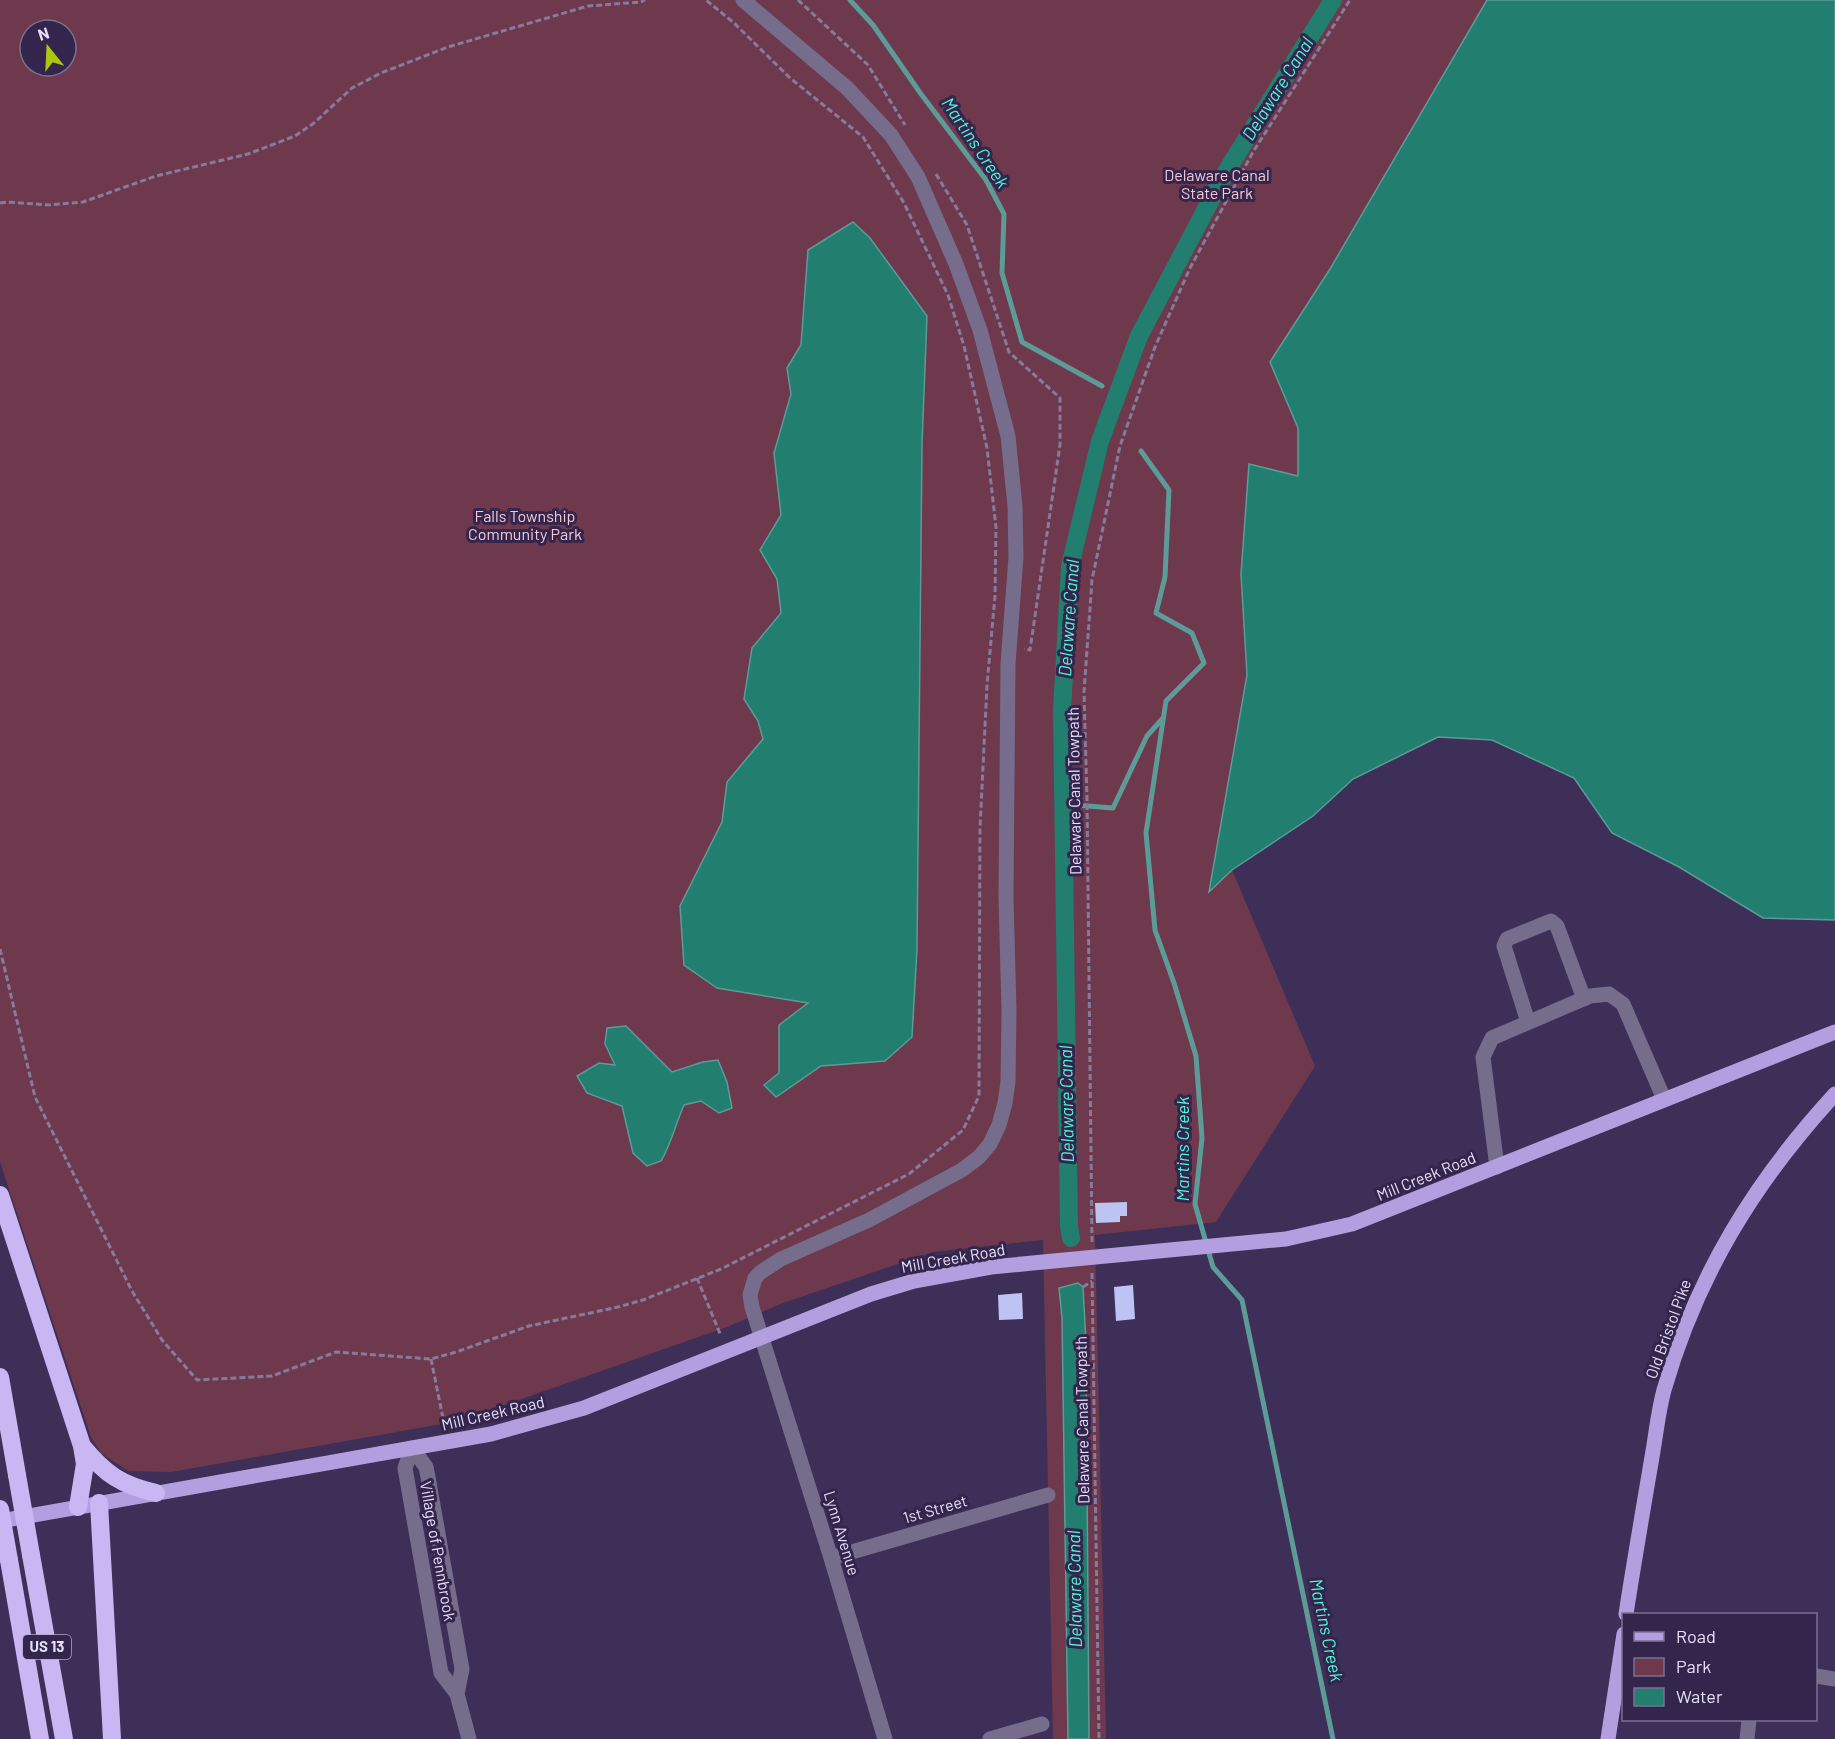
<svg xmlns="http://www.w3.org/2000/svg" width="1835" height="1739" font-family="Barlow,sans-serif">
	<rect width="100%" height="100%" fill="#3d2f58"/>
	<path fill="#6e394c" fill-rule="evenodd" d="M0,0H1487L1330,269L1270,362L1298,428V477L1249,464L1241,574L1247,675L1209,891L1232,870L1315,1066L1216,1222L1095,1235L1106,1739H1053L1043,1240L933,1252L783,1303L727,1327L459,1421L171,1472L128,1471L101,1453L91,1437L0,1162ZM30,30H66V66H30Z"/>
	<path fill="#227e6e" stroke="#5d9b98" stroke-width="1.5" d="M1487,0H1835V920L1763,918L1679,867L1612,833L1574,778L1492,740L1438,737L1353,779L1313,816L1232,870L1209,892L1247,675L1241,574L1249,464L1298,476V428L1270,362L1330,269Z
		M853,222L870,238L927,316L922,444L917,949L912,1037L885,1061L821,1066L776,1097L764,1085L779,1073V1025L808,1003L717,988L684,965L680,906L722,822L727,782L763,739L758,721L744,699L752,648L781,613L777,579L760,550L781,515L774,453L791,394L787,368L801,345L808,250Z
		M626,1026L672,1072L703,1062L718,1060L727,1082L732,1108L719,1113L701,1101L684,1105C676,1123 671,1144 661,1161L647,1166L633,1153L622,1106L587,1093L577,1076L599,1063L615,1065L605,1044L607,1028Z
		M1078,1283L1083,1287L1086,1343L1089,1739H1068L1062,1318L1059,1288Z"/>
	<g fill="none" stroke-linecap="round" stroke-linejoin="round">
		<path stroke="#5d9b98" stroke-width="5" d="M850,0L873,25L921,94L986,180L1004,214L1002,273L1022,342L1102,386
			M1141,451L1169,490L1165,577L1156,613L1192,633L1204,663L1166,701L1146,833L1155,930L1174,983L1196,1056L1202,1138L1195,1204L1213,1267L1242,1300L1333,1739
			M1063,804L1113,808L1147,736L1163,718"/>
		<path stroke="#227e6e" stroke-width="18" d="M1071,1238L1069,1227L1062,710L1070,566L1100,441L1139,336L1224,175L1333,0"/>
	</g>
	<path fill="#bdc4f3" d="M1127,1202V1216H1120V1222L1096,1223L1095,1203Z
		M1133,1285L1135,1319L1116,1321L1114,1287Z
		M1022,1293L1023,1319L999,1320L998,1295Z"/>
	<g fill="none" stroke-linecap="round" stroke-linejoin="round">
		<path stroke="#867b9d" stroke-width="3" stroke-dasharray="6 3" stroke-linecap="butt" d="M798,0L868,65L905,125
			M936,174L967,225L1009,352L1060,398V445L1030,650L1024,649
			M0,203L7,202L49,205L83,202L156,176L248,154L295,136L314,123L352,88L381,73L448,47L588,6L641,2L645,0
			M0,949L35,1097L132,1291L162,1340L197,1380L272,1376L336,1352L431,1359L456,1352L529,1326L618,1307L643,1300L721,1269L909,1174L963,1130L979,1096L980,828L987,685L995,596L996,527L987,448L964,346L948,295L904,203L863,137L790,78L734,23L706,0
			M1092,1242L1087,799L1084,692L1092,580L1120,446L1155,347L1190,268L1253,152L1350,0
			M1092,1273L1099,1739
			M697,1278L721,1336
			M1083,1287L1092,1281
			M431,1359L445,1428"/>
		<path stroke="#766d8c" stroke-width="15" d="M743,0L847,88L891,135L918,177L956,264L980,330L1008,436L1015,506L1016,557L1008,664L1006,897L1009,1011L1008,1082L1005,1103L999,1125L990,1144L979,1157L962,1170L869,1220L781,1259L761,1272L755,1278L750,1295L752,1307L831,1558L885,1739
			M1528,1022L1504,946L1507,939L1551,921L1557,926L1584,999
			M1497,1167L1483,1057L1492,1038L1590,996L1609,994L1623,1004L1664,1099
			M412,1448L405,1468L441,1673L457,1694L469,1739
			M412,1448L426,1467L428,1477L462,1669L457,1694
			M831,1558L1048,1495
			M1816,1676L1835,1679
			M990,1739L1042,1724
			M1747,1739L1749,1720"/>
		<path stroke="#b39fdf" stroke-width="15" d="M0,1521L491,1434L584,1408L871,1294L914,1281L991,1267L1286,1239L1352,1224L1835,1032
			M1626,1614C1634,1562 1643,1510 1652,1457C1656,1435 1658,1412 1664,1390C1697,1275 1755,1181 1835,1094
			M1608,1739L1624,1634"/>
		<path stroke="#c9b6f3" stroke-width="18" d="M0,1195L82,1446L85,1464L78,1507
			M0,1377L17,1475
			M82,1446C105,1474 121,1485 156,1493
			M99,1503L112,1739
			M31,1555L64,1739
			M9,1560L40,1739"/>
		<path stroke="#c9b6f3" stroke-width="18" d="M17,1475L31,1555
			M0,1509L9,1560"/>
	</g>
	<g text-anchor="middle" stroke-width="6" stroke-linejoin="round" paint-order="stroke">
		<rect fill="#33254c" stroke="#b1a8c6" stroke-width="1.5" x="23" y="1635" width="48" height="24" rx="4.5"/>
		<g font-size="15" font-weight="bold" fill="#e7e0fa">
			<text x="47" y="1652">US 13</text>
		</g>
		<g font-size="16" fill="#f5c7d4" stroke="#33254c">
			<text x="1217" y="181">Delaware Canal<tspan x="1217" dy="18">State Park</tspan></text>
			<text x="525" y="522">Falls Township<tspan x="525" dy="18">Community Park</tspan></text>
		</g>
		<g font-size="16" fill="#e7e0fa" stroke="#33254c">
			<text transform="translate(1074 791) rotate(-91)" y="6">Delaware Canal Towpath</text>
			<text transform="translate(1426 1176) rotate(-22)" y="6">Mill Creek Road</text>
			<text transform="translate(953 1258) rotate(-10)" y="6">Mill Creek Road</text>
			<text transform="translate(1668 1329) rotate(-70)" y="6">Old Bristol Pike</text>
			<text transform="translate(493 1413) rotate(-13)" y="6">Mill Creek Road</text>
			<text transform="translate(1082 1420) rotate(-91)" y="6">Delaware Canal Towpath</text>
			<text transform="translate(935 1509) rotate(-16)" y="6">1st Street</text>
			<text transform="translate(842 1533) rotate(73)" y="6">Lynn Avenue</text>
			<text transform="translate(438 1551) rotate(80)" y="6">Village of Pennbrook</text>
		</g>
		<g font-size="18" font-style="italic" fill="#53f5d8" stroke="#33254c">
			<text transform="translate(1278 89) rotate(-58)" y="6">Delaware Canal</text>
			<text transform="translate(975 143) rotate(56)" y="6">Martins Creek</text>
			<text transform="translate(1069 618) rotate(-86)" y="6">Delaware Canal</text>
			<text transform="translate(1067 1104) rotate(-91)" y="6">Delaware Canal</text>
			<text transform="translate(1183 1149) rotate(-90)" y="6">Martins Creek</text>
			<text transform="translate(1075 1589) rotate(-91)" y="6">Delaware Canal</text>
			<text transform="translate(1326 1630) rotate(78)" y="6">Martins Creek</text>
		</g>
	</g>
	<rect x="1622" y="1613" width="195" height="108" fill="#33254c" stroke="#7b7092" stroke-width="1.5"/>
	<rect x="1634" y="1632" width="30" height="9" fill="#b39fdf" stroke="#7b7092" stroke-width="1.5"/>
	<text x="1676" y="1643" font-size="18" fill="#e7e0fa">Road</text>
	<rect x="1634" y="1658" width="30" height="18" fill="#6e394c" stroke="#7b7092" stroke-width="1.5"/>
	<text x="1676" y="1673" font-size="18" fill="#e7e0fa">Park</text>
	<rect x="1634" y="1688" width="30" height="18" fill="#227e6e" stroke="#7b7092" stroke-width="1.5"/>
	<text x="1676" y="1703" font-size="18" fill="#e7e0fa">Water</text>
	<g transform="translate(48 48) rotate(342)"><circle r="28" fill="#33254c" stroke="#7b7092" stroke-width="1.5"/>
	<path d="M0-4.5L10 22L0 15L-10 22Z" fill="#adc60f"/>
	<text y="-9" font-size="16" font-weight="bold" text-anchor="middle" fill="#e7e0fa">N</text>
	</g>
</svg>
